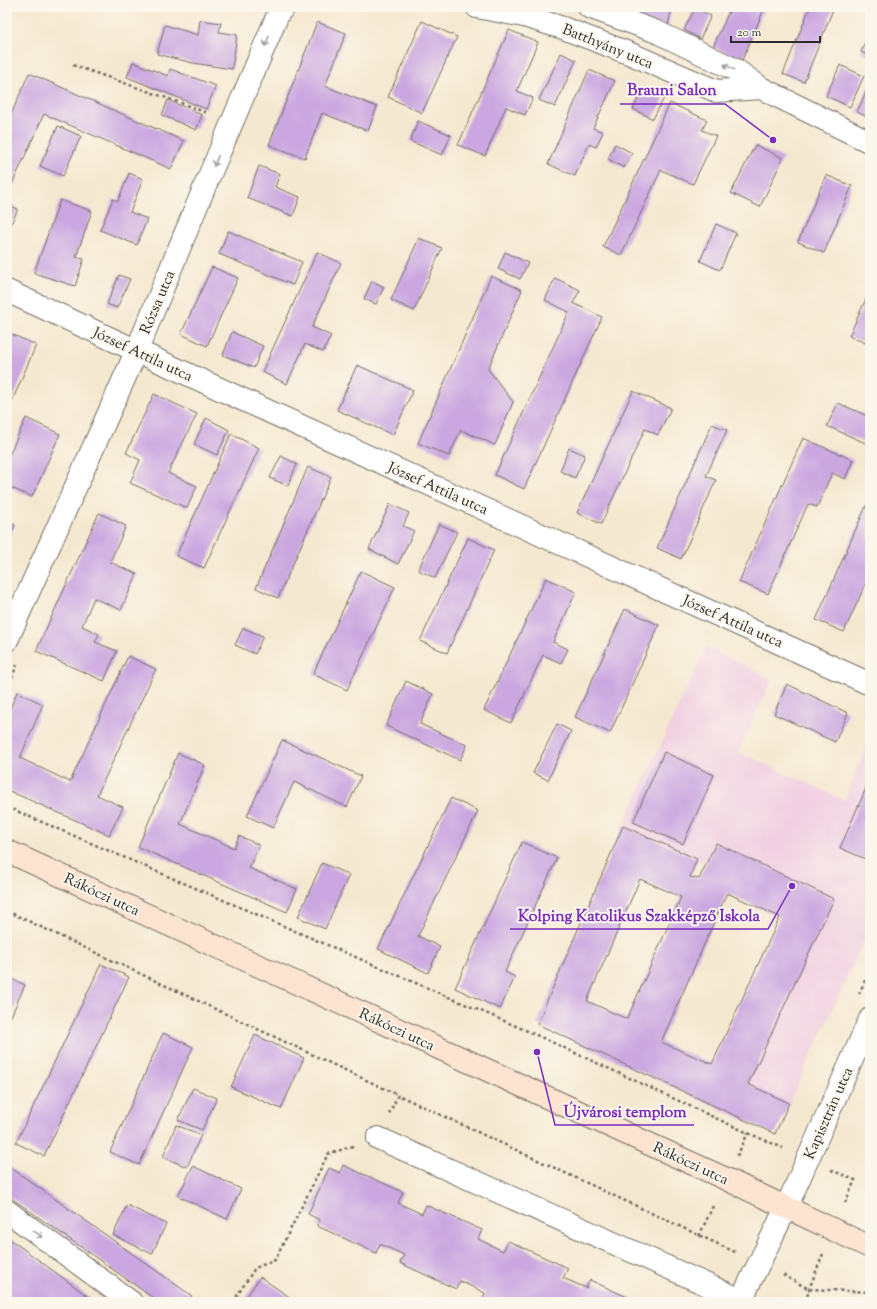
<svg xmlns="http://www.w3.org/2000/svg" width="877" height="1309" font-family="'Sorts Mill Goudy',serif">
	<rect width="100%" height="100%" fill="#fbf7ec"/>
	<filter id="ink" filterUnits="userSpaceOnUse"><feTurbulence type="fractalNoise" baseFrequency=".025" numOctaves="2"/><feDisplacementMap in="SourceGraphic" scale="8" xChannelSelector="R" yChannelSelector="G"/><feConvolveMatrix kernelMatrix="1 2 1 2 8 2 1 2 1" color-interpolation-filters="sRGB"/></filter>
	<filter id="wash" filterUnits="userSpaceOnUse"><feTurbulence type="fractalNoise" baseFrequency=".012" numOctaves="4" result="noise"/><feDisplacementMap in="SourceGraphic" scale="16" xChannelSelector="R" yChannelSelector="G"/><feGaussianBlur stdDeviation="0.9" result="paint"/><feColorMatrix in="noise" values="0 0 0 0 0 0 0 0 0 0 0 0 0 0 0 0 0 1.4 0 .05"/><feComposite in="paint" operator="in"/></filter>
	<g filter="url(#wash)">
		<rect width="100%" height="100%" fill="#f5e8d0"/>
		<path fill="#f1d0e2" d="M706,647L772,679L738,752L844,800L870,740V928L775,1134L696,1097L780,917L699,879L706,862L623,826Z"/>
		<g id="blocks">
			<path fill="#caa7e0" fill-rule="evenodd" d="M636,7H672L668,26L634,18Z
				M731,7H765L742,60L713,47Z
				M810,7H834L804,82L783,74Z
				M695,8L711,16L700,39L684,30Z
				M200,20L221,23L219,32L237,35L232,69L193,63L157,54L165,25L198,35Z
				M422,21L457,37L422,113L388,97Z
				M317,22L346,33L325,86L377,107L368,131L322,113L305,158L269,145Z
				M509,30L538,42L517,91L533,98L525,115L506,107L485,156L458,145Z
				M868,36L870,37V56L861,52Z
				M561,53L576,60L555,107L539,100Z
				M133,62L168,76L170,69L216,86L206,109L127,77Z
				M840,65L864,76L850,107L826,96Z
				M589,70L615,81L593,128L603,132L596,147L589,144L575,176L548,164Z
				M29,73L184,141L171,169L44,114L10,189L7,188V124Z
				M870,83V118L857,112Z
				M643,88L664,98L653,119L633,109Z
				M168,100L202,115L196,130L162,115Z
				M670,103L707,120L702,130L716,136L693,184L661,170L621,255L603,247Z
				M418,121L451,135L442,155L410,141Z
				M58,126L81,136L63,176L40,166Z
				M615,144L632,153L624,168L608,159Z
				M755,145L783,158L760,207L731,193Z
				M259,166L280,174L275,187L300,197L293,216L247,198Z
				M129,173L143,179L130,212L147,219L137,245L100,230L113,199L118,201Z
				M826,175L852,186L824,253L798,242Z
				M60,200L92,211L76,257L84,259L75,286L34,273Z
				M7,204L18,209L7,233Z
				M716,224L736,233L720,270L700,261Z
				M228,231L302,262L293,285L219,254Z
				M419,238L442,248L414,311L391,300Z
				M317,252L341,263L312,327L331,336L323,352L305,344L287,384L262,372Z
				M505,252L528,263L520,279L498,269Z
				M212,267L238,278L207,346L181,334Z
				M119,275L130,279L117,308L107,304Z
				M491,276L522,290L488,369L513,402L495,445L461,430L449,456L418,443Z
				M555,278L580,290L573,303L602,317L524,489L495,475L569,312L545,300Z
				M372,281L384,287L376,304L364,299Z
				M870,290V345L849,336Z
				M232,332L263,346L254,368L223,355Z
				M9,333L36,345L7,413V337Z
				M357,365L413,390L393,435L337,410Z
				M633,391L671,408L658,435L645,429L601,524L577,513Z
				M154,394L197,414L168,473L197,486L187,508L130,483L140,460L126,453Z
				M838,403L870,417V445L827,426Z
				M26,418L60,434L32,497L7,486V460Z
				M206,418L229,430L217,455L194,444Z
				M712,424L727,430L706,476L716,480L681,559L657,548Z
				M231,434L259,448L204,568L176,556Z
				M803,438L853,460L845,479L832,473L817,507L808,504L768,594L739,582Z
				M569,448L585,455L575,478L560,471Z
				M281,456L297,464L288,486L270,478Z
				M308,467L331,477L278,598L256,588Z
				M870,497V574L844,632L816,620Z
				M390,504L409,513L403,526L414,531L398,564L369,549Z
				M99,513L126,526L110,562L137,574L121,610L94,598L82,626L99,634L95,642L117,651L104,681L36,651Z
				M7,521L15,525L7,543Z
				M439,524L457,532L435,578L418,570Z
				M468,538L494,550L447,653L420,641Z
				M361,571L395,587L347,690L313,674Z
				M546,578L576,592L553,642L568,649L561,663L543,655L511,723L484,710Z
				M625,609L659,625L610,733L575,717Z
				M243,628L263,636L255,654L235,645Z
				M128,656L156,669L97,795L123,807L109,835L7,790V716L17,692L43,704L20,758L70,782Z
				M406,681L433,694L420,724L467,745L460,760L386,726Z
				M787,684L848,713L835,742L774,714Z
				M557,724L571,731L548,780L533,773Z
				M282,740L361,776L347,807L294,782L273,828L247,816Z
				M664,752L714,775L683,844L633,822Z
				M178,753L205,765L180,824L234,848L239,836L259,845L249,868L297,889L287,912L138,847Z
				M870,779V861L840,848Z
				M451,798L478,811L418,936L440,947L428,973L378,949Z
				M623,826L697,859L690,877L699,879L716,843L834,899L748,1084L789,1103L775,1134L537,1024ZM640,879L681,897L627,1019L587,1001ZM727,893L780,917L712,1064L661,1042Z
				M522,842L557,858L505,972L515,977L500,1009L455,988Z
				M322,863L349,875L325,929L298,917Z
				M101,964L129,977L44,1156L16,1143Z
				M7,977L25,985L7,1025Z
				M163,1033L193,1047L139,1165L110,1152Z
				M255,1035L304,1058L281,1109L231,1087Z
				M193,1088L217,1098L202,1130L178,1120Z
				M176,1125L201,1135L187,1167L163,1157Z
				M7,1165L192,1296L187,1302H159L7,1195Z
				M343,1165L403,1192L398,1203L422,1214L426,1205L482,1230L478,1239L503,1251L508,1241L568,1268L563,1278L586,1288L590,1280L638,1302H481L485,1293L460,1281L456,1289L400,1263L404,1255L380,1244L376,1253L317,1226L320,1220L308,1214L329,1168L340,1173Z
				M193,1166L241,1189L227,1219L178,1196Z
				M127,1205L166,1224L152,1254L113,1235Z
				M7,1237L96,1302H15L7,1296Z
				M260,1277L297,1302H243Z"/>
		</g>
	</g>
	<g filter="url(#ink)">
		<use href="#blocks" fill-opacity="0" stroke="#726d65" stroke-width="1"/>
		<g fill="none" stroke-linecap="round" stroke-linejoin="round">
			<g stroke="#726d65" stroke-width="24">
				<path id="street" d="M477,7L524,16L563,28L631,54L716,91L761,88
					M589,7L657,32L736,70L761,88L870,142
					M7,291L248,402L870,684
					M7,640L137,350L205,186L279,12L284,7
					M378,1138L741,1300
					M7,1211L131,1302
					M745,1302L741,1300L786,1208L870,1019"/>
			</g>
			<g stroke="#726d65" stroke-width="24">
				<path id="secondary" d="M7,851L726,1179L870,1247"/>
			</g>
			<path stroke="#726d65" stroke-width="2.5" stroke-dasharray="3 3" stroke-linecap="butt" d="M73,65L181,103L207,113
				M7,689L17,665
				M7,807L532,1033L748,1133L783,1148
				M7,911L398,1095
				M859,994L870,969
				M389,1114L398,1095L735,1252
				M737,1156L748,1133
				M831,1170L855,1180L844,1205
				M699,1236L714,1204
				M783,1275L809,1289L870,1292
				M233,1302L255,1268L275,1260L328,1154L353,1146
				M806,1302L809,1289L823,1254"/>
			<use href="#street" stroke="#fff" stroke-width="22"/>
			<use href="#secondary" stroke="#fde4d0" stroke-width="22"/>
		</g>
		<defs><path id="oneway-shaft" d="M-6 0H5M1.5-3L5.5 0L1.5 3" fill="none" stroke-width="1.6" stroke-linecap="round" stroke-linejoin="round"/></defs>
		<g stroke="#a0a0a0">
			<use href="#oneway-shaft" transform="translate(267 41) rotate(113)"/>
			<use href="#oneway-shaft" transform="translate(729 67) rotate(-154)"/>
			<use href="#oneway-shaft" transform="translate(216 161) rotate(113)"/>
			<use href="#oneway-shaft" transform="translate(38 1234) rotate(36)"/>
		</g>
	</g>
	<g text-anchor="middle" stroke-width="4" stroke-linejoin="round" paint-order="stroke">
		<g font-size="15" fill="#2b2b2b" stroke="#fbf7ec">
			<text transform="translate(608 46) rotate(22)" y="5">Batthyány utca</text>
			<text transform="translate(157 302) rotate(-67)" y="5">Rózsa utca</text>
			<text transform="translate(143 354) rotate(25)" y="5">József Attila utca</text>
			<text transform="translate(438 488) rotate(24)" y="5">József Attila utca</text>
			<text transform="translate(733 621) rotate(24)" y="5">József Attila utca</text>
			<text transform="translate(102 894) rotate(25)" y="5">Rákóczi utca</text>
			<text transform="translate(397 1029) rotate(25)" y="5">Rákóczi utca</text>
			<text transform="translate(828 1113) rotate(-66)" y="5">Kapisztrán utca</text>
			<text transform="translate(691 1163) rotate(25)" y="5">Rákóczi utca</text>
		</g>
	</g>
	<path fill="none" stroke="#7b2cbf" stroke-width="1.5" d="M773 140L725 104H620M792 886L768 929H510M537 1052L555 1125H694"/>
	<g fill="#7b2cbf" stroke="#fbf7ec" stroke-width="1.5">
		<circle cx="773" cy="140" r="4"/>
		<circle cx="792" cy="886" r="4"/>
		<circle cx="537" cy="1052" r="4"/>
	</g>
	<g font-size="16" text-anchor="middle" font-weight="bold" fill="#7b2cbf" stroke="#fbf7ec" stroke-width="4" stroke-linejoin="round" paint-order="stroke">
		<text x="672" y="95">Brauni Salon</text>
		<text x="639" y="921">Kolping Katolikus Szakképző Iskola</text>
		<text x="625" y="1117">Újvárosi templom</text>
	</g>
	<rect width="877" height="1309" fill="none" stroke="#fbf7ec" stroke-width="24"/>
	<path d="M731 36v6h89v-6" fill="none" stroke="#2b2b2b" stroke-width="2"/>
	<text x="737" y="36" font-size="12" fill="#2b2b2b" stroke="#fbf7ec" stroke-width="3" paint-order="stroke">20 m</text>
</svg>
